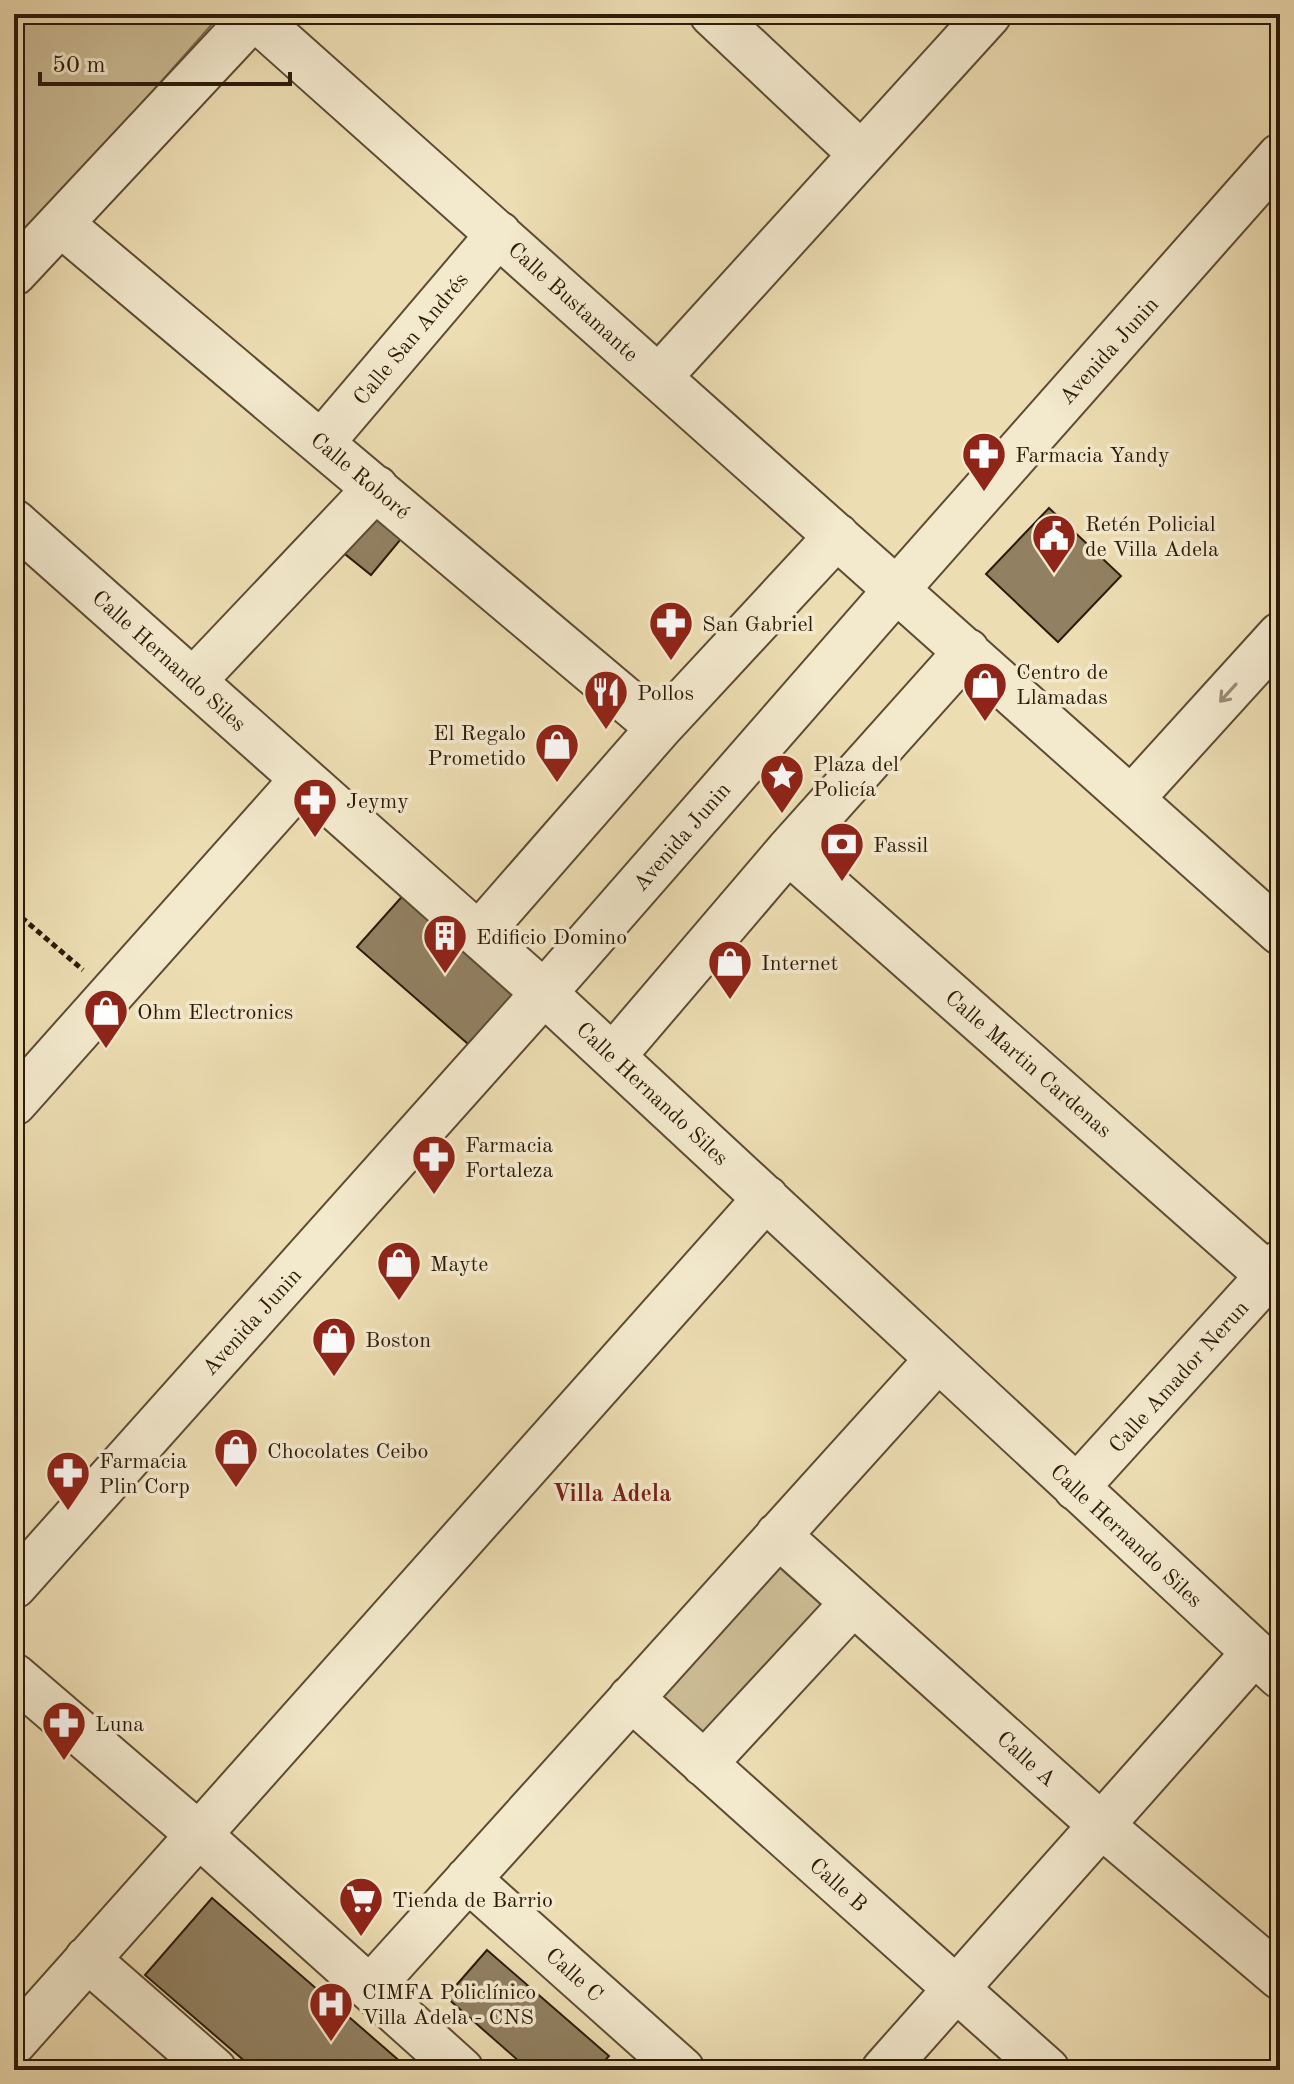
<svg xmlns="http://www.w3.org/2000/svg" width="1294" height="2084" font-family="'Old Standard TT',serif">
	<rect width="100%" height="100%" fill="#edddb2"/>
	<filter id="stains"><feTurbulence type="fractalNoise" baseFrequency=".0025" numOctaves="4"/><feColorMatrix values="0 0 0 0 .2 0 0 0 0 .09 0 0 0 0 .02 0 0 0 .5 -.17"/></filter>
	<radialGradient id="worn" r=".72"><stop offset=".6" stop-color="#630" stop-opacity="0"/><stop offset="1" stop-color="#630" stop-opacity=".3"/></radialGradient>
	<path fill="#ccbc95" stroke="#7c6c50" stroke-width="2" d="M14,14H221L14,248Z
		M782,1563L831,1604L703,1748L656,1701Z"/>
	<path fill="#918061" stroke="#2d1b0a" stroke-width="2" d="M1049,508L1121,576L1058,642L986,574Z
		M370,514L401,539L371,575L340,550Z
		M407,891L532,1003L483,1057L357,947Z
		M1280,1341V1361L1270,1352Z
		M212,1898L410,2070H255L145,1975Z
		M487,1950L609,2056L596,2070H529L446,1997Z"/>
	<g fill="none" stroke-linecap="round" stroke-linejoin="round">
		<g stroke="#5d4c34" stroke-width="48">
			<path id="minor" d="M251,14L1280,932
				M712,14L860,153
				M61,224L659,728
				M14,273L256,14
				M659,377L989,14
				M322,442L499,234
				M14,522L544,993L1280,1676
				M193,681L376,488
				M1131,799L1280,635
				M788,851L1269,1276
				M479,934L659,728L837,536
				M613,1056L788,851L967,651
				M14,1103L303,779
				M1076,1488L1280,1263
				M778,1535L1101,1825L1280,1977
				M14,1586L544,993L897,589L1280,156
				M14,1676L198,1834L461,2070
				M631,1698L1047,2070
				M704,1764L853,1603
				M468,1879L682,2070
				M87,1959L214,2070
				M370,1988L938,1359
				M14,2042L766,1198
				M884,2070L1254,1653"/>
		</g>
		<path stroke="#2d1b0a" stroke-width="5" stroke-dasharray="6 4" stroke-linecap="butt" d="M14,911L83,970"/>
		<use href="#minor" stroke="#f3e9cd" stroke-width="44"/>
	</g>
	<defs><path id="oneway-shaft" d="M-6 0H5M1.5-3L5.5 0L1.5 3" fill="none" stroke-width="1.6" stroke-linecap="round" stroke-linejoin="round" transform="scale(2)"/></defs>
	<use stroke="#9a8c75" href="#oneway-shaft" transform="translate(1228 693) rotate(132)"/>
	<defs>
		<g id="pharmacy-pin" transform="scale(2.3)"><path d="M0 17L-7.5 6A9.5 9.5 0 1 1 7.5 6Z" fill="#8f2418" stroke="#f3e9cd"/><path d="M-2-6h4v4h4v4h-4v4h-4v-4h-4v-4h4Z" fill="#fff"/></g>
		<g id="civic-pin" transform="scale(2.3)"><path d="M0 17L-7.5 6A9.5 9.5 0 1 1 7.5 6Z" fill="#8f2418" stroke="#f3e9cd"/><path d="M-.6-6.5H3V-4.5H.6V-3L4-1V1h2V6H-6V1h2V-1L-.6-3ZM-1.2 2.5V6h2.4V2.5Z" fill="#fff"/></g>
		<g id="shop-pin" transform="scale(2.3)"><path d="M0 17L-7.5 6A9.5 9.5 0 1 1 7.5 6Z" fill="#8f2418" stroke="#f3e9cd"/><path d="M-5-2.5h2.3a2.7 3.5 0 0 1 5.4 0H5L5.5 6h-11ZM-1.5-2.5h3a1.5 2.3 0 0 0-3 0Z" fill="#fff"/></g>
		<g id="restaurant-pin" transform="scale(2.3)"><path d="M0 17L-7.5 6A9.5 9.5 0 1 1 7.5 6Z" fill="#8f2418" stroke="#f3e9cd"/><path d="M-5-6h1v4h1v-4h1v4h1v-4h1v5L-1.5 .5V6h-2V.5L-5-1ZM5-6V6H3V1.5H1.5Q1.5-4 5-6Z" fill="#fff"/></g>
		<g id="sight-pin" transform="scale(2.3)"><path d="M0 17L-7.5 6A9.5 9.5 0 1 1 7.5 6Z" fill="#8f2418" stroke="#f3e9cd"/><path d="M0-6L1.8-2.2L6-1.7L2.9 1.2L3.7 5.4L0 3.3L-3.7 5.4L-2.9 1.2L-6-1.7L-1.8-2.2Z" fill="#fff"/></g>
		<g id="bank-pin" transform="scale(2.3)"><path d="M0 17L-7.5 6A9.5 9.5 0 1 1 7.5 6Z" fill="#8f2418" stroke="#f3e9cd"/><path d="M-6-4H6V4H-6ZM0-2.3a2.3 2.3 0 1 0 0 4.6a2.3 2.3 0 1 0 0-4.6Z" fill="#fff"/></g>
		<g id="building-pin" transform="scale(2.3)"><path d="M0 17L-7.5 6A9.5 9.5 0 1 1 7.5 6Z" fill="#8f2418" stroke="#f3e9cd"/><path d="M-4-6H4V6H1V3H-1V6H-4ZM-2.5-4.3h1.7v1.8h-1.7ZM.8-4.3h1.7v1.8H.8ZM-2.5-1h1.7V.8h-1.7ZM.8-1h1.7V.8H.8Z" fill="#fff"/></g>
		<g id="supermarket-pin" transform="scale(2.3)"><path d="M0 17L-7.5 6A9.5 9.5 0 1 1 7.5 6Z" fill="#8f2418" stroke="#f3e9cd"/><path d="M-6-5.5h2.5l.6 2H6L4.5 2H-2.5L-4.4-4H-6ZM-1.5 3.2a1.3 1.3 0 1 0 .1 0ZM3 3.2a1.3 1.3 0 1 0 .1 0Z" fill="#fff"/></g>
		<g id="hospital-pin" transform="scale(2.3)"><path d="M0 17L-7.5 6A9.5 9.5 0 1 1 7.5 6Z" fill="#8f2418" stroke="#f3e9cd"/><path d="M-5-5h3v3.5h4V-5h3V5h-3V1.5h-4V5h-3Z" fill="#fff"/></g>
	</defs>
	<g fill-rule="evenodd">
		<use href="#pharmacy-pin" x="984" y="454"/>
		<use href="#civic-pin" x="1054" y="536"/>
		<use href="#pharmacy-pin" x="671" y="623"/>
		<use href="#shop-pin" x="985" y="684"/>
		<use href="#restaurant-pin" x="606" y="692"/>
		<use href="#shop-pin" x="557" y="745"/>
		<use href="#sight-pin" x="782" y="776"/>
		<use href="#pharmacy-pin" x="315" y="800"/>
		<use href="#bank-pin" x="842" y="844"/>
		<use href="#building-pin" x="445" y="936"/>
		<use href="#shop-pin" x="730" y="962"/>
		<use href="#shop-pin" x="106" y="1011"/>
		<use href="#pharmacy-pin" x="434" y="1157"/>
		<use href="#shop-pin" x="399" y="1263"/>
		<use href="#shop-pin" x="334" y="1339"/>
		<use href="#shop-pin" x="236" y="1450"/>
		<use href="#pharmacy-pin" x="68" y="1473"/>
		<use href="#pharmacy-pin" x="64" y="1723"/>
		<use href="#supermarket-pin" x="361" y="1899"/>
		<use href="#hospital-pin" x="331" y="2004"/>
	</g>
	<g text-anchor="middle" stroke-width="7" stroke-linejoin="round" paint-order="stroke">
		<g font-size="22" fill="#2d1b0a" stroke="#f3e9cd">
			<text transform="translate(574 301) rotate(42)" y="8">Calle Bustamante</text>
			<text transform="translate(410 338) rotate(-50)" y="8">Calle San Andrés</text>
			<text transform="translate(1108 350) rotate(-48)" y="8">Avenida Junin</text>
			<text transform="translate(361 475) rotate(40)" y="8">Calle Roboré</text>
			<text transform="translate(170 660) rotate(42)" y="8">Calle Hernando Siles</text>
			<text transform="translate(681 836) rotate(-49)" y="8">Avenida Junin</text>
			<text transform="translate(1029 1063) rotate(41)" y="8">Calle Martin Cardenas</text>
			<text transform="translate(653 1093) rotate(43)" y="8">Calle Hernando Siles</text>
			<text transform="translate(251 1321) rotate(-48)" y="8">Avenida Junin</text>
			<text transform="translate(1178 1376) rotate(-48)" y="8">Calle Amador Nerun</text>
			<text transform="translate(1127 1535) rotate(43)" y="8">Calle Hernando Siles</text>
			<text transform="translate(1027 1758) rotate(42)" y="8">Calle A</text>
			<text transform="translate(839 1884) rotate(42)" y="8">Calle B</text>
			<text transform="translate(575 1974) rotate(42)" y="8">Calle C</text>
		</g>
		<g font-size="22" fill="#2d1b0a" stroke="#f3e9cd" text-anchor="start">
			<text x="1015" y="462">Farmacia Yandy</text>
			<text x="1085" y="531">Retén Policial<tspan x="1085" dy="25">de Villa Adela</tspan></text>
			<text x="702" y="631">San Gabriel</text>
			<text x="1016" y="679">Centro de<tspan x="1016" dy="25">Llamadas</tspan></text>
			<text x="637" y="700">Pollos</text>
			<text x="526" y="740" text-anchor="end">El Regalo<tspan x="526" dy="25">Prometido</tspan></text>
			<text x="813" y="771">Plaza del<tspan x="813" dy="25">Policía</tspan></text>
			<text x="346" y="808">Jeymy</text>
			<text x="873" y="852">Fassil</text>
			<text x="476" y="944">Edificio Domino</text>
			<text x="761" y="970">Internet</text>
			<text x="137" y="1019">Ohm Electronics</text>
			<text x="465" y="1152">Farmacia<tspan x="465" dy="25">Fortaleza</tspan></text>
			<text x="430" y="1271">Mayte</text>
			<text x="365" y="1347">Boston</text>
			<text x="267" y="1458">Chocolates Ceibo</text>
			<text x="99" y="1468">Farmacia<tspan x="99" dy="25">Plin Corp</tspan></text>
			<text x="95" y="1731">Luna</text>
			<text x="392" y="1907">Tienda de Barrio</text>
			<text x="362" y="1999">CIMFA Policlínico<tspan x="362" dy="25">Villa Adela - CNS</tspan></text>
		</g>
		<g font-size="24" font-weight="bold" fill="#7a1f14" stroke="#f3e9cd">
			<text x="612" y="1501">Villa Adela</text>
		</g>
	</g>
	<rect width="1294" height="2084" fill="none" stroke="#edddb2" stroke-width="48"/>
	<rect x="16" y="16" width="1262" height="2052" fill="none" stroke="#2d1b0a" stroke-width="4"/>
	<rect x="24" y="24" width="1246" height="2036" fill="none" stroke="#2d1b0a" stroke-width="2"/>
	<path d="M40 72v12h250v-12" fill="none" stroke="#2d1b0a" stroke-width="4"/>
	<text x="52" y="72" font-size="24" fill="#2d1b0a" stroke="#f3e9cd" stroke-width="6" paint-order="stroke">50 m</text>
	<rect width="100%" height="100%" filter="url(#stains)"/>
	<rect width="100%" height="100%" fill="url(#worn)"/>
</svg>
